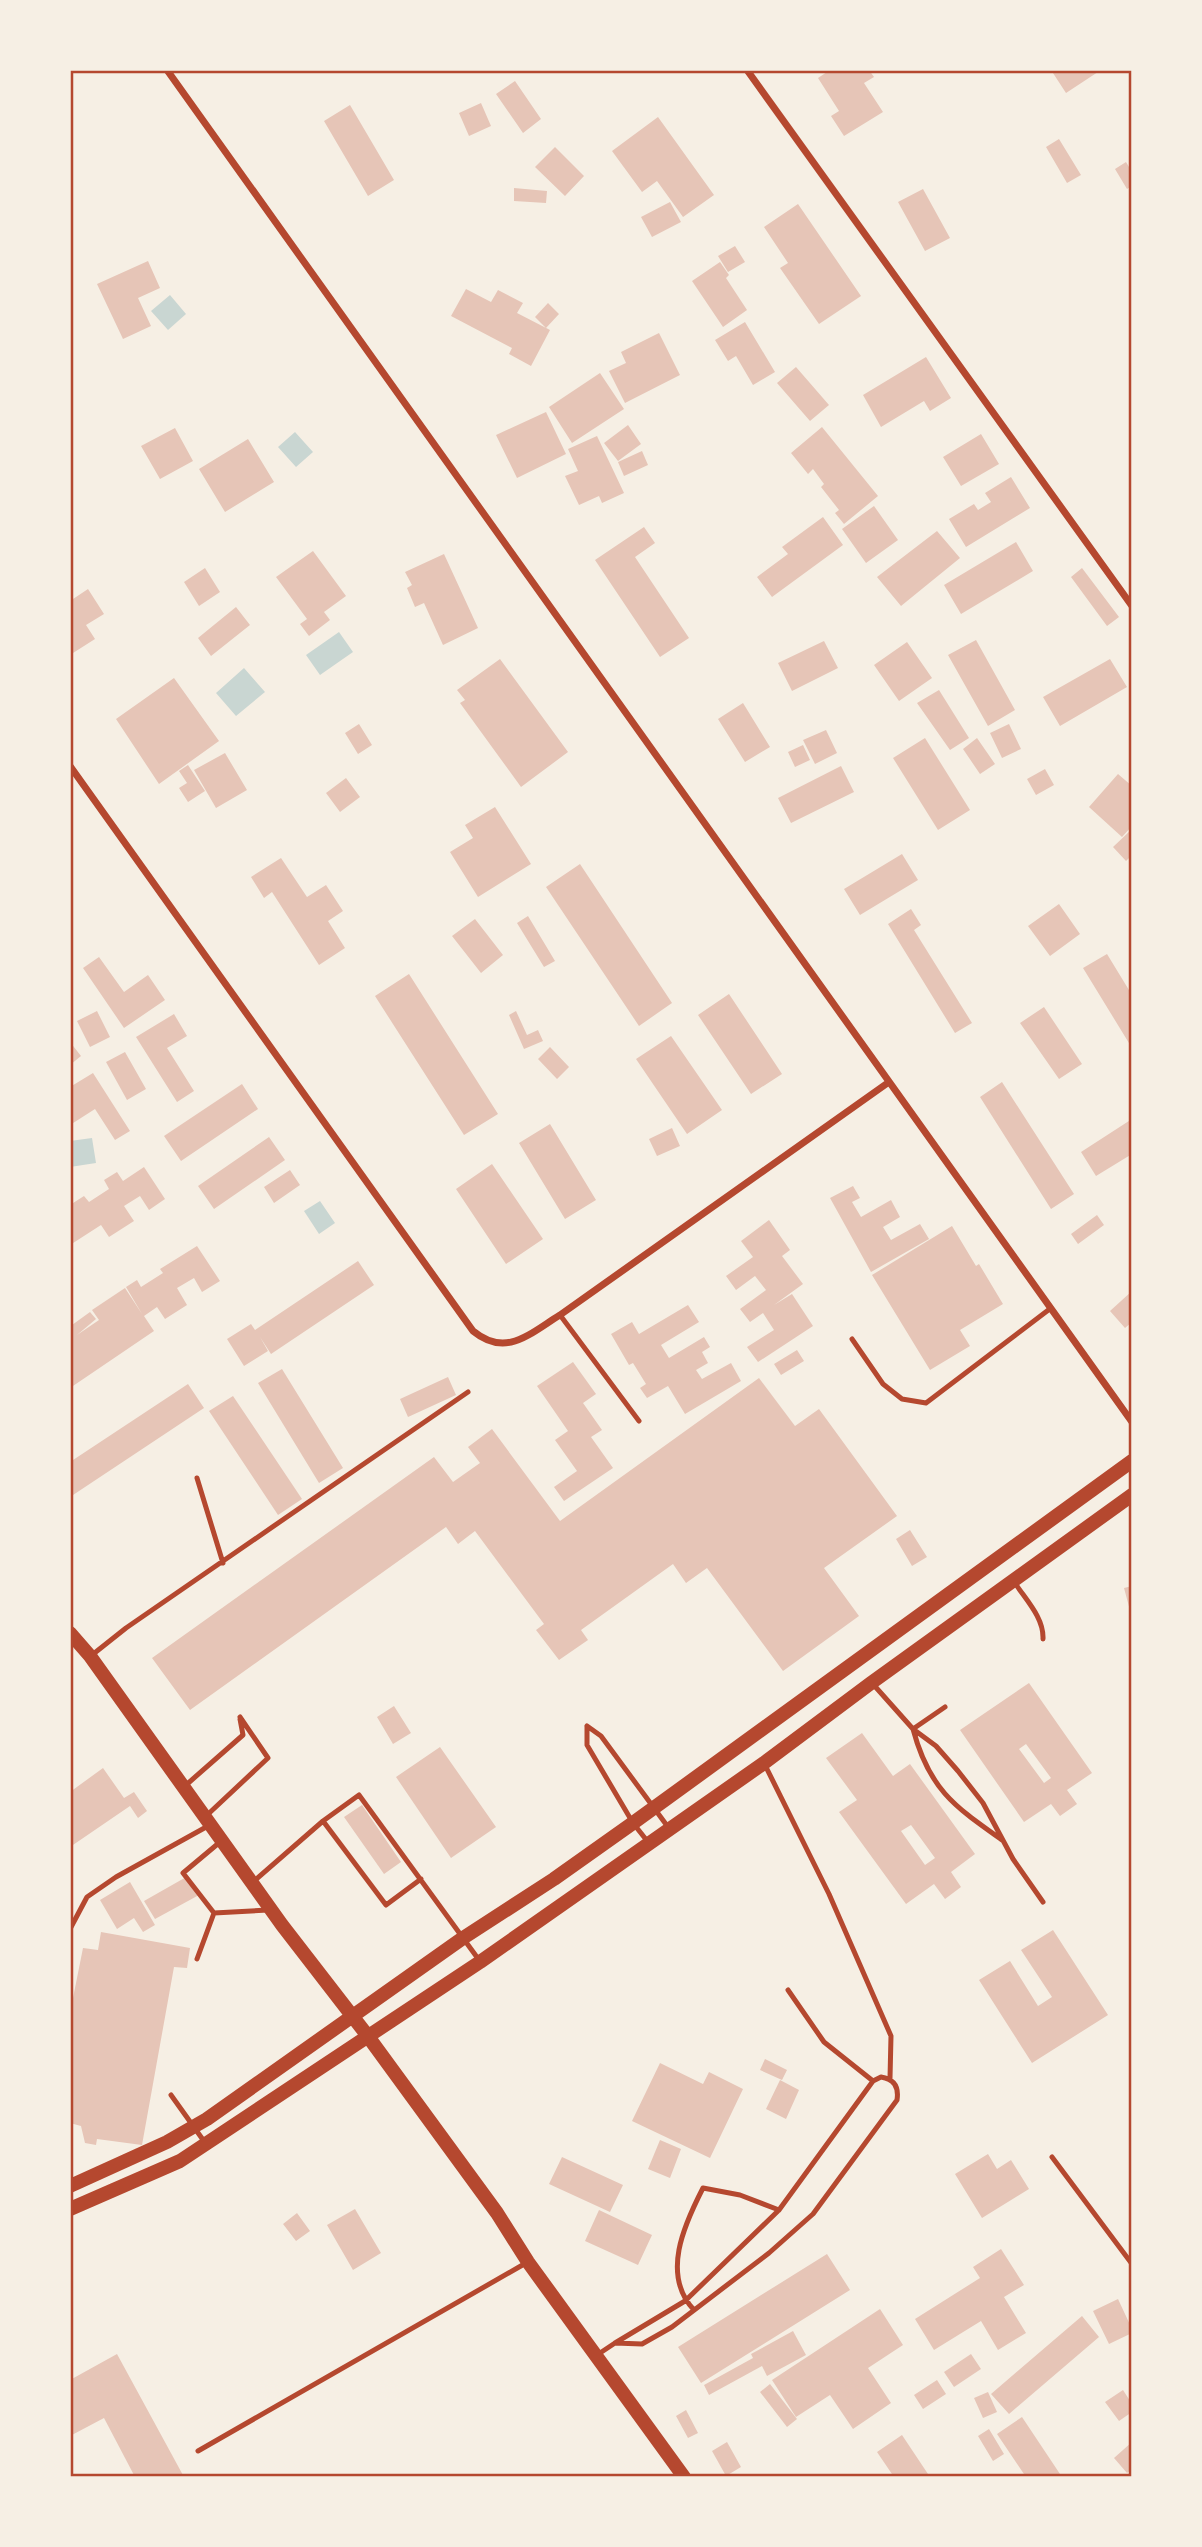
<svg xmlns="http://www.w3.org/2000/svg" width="1202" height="2547" font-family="'Nunito Sans',sans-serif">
	<rect width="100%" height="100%" fill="#f6efe4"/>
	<path fill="#c9d6d2" d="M170,295L186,314L168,330L151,311Z
		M295,432L313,452L296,467L278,447Z
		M339,632L353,652L320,675L306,655Z
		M244,668L265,692L236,716L216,693Z
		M92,1138L96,1163L70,1167V1141Z
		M320,1201L335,1223L319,1234L304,1211Z"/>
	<path fill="#e6c5b7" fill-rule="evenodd" d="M830,70H869L874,77L864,83L883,112L844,136L831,116L839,111L818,78Z
		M1051,70H1101L1066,93Z
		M515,81L541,119L523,133L496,94Z
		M481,103L491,126L469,136L459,113Z
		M350,105L394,180L368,196L324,121Z
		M658,117L714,195L683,217L657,181L642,192L612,151Z
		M1059,139L1081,175L1067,183L1046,147Z
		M555,147L584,176L565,196L535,167Z
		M1126,162L1132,172V186L1127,189L1115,169Z
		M514,188L547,191L546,203L514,201Z
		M923,189L950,238L925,251L898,202Z
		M670,202L681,222L652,237L641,217Z
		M798,204L861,296L819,324L780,268L788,263L764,227Z
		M735,246L745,262L728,272L718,256Z
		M148,261L160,288L138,298L151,326L123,339L97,284Z
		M720,262L729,275L726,278L747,310L723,327L692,281Z
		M466,289L491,302L498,290L523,303L517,313L550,330L531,366L509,354L512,348L451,316Z
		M548,303L559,314L546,328L535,317Z
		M745,322L775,372L753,385L736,356L728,361L715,340Z
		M659,333L680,375L625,403L609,371L626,363L621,352Z
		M926,357L951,398L930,411L924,401L881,427L863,395Z
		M796,367L829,405L810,421L777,383Z
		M600,373L624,409L572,443L549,407Z
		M546,412L566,454L517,478L496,435Z
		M628,425L641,444L618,461L604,443Z
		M822,427L878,496L844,524L835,513L839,510L821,487L824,484L813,469L808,474L791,453Z
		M175,428L193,461L160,479L141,446Z
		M981,434L999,464L961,486L943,457Z
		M597,436L624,493L602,503L599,496L579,505L565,476L578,471L568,449Z
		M248,439L274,482L225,512L199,469Z
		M642,451L648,465L624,476L618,462Z
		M1011,477L1030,508L966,547L949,519L974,504L978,510L991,502L985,493Z
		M874,506L898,540L866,563L842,529Z
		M823,517L843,545L772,597L757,577L788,554L782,547Z
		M644,527L655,543L635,557L689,638L660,657L595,560Z
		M937,531L960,558L901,606L877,577Z
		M1016,542L1033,571L961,614L944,585Z
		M313,551L346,596L324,612L330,620L309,636L300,624L307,619L276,577Z
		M444,554L478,628L443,645L424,603L415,607L407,588L412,585L405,572Z
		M205,568L220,592L199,606L184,582Z
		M1082,568L1119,617L1107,626L1071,577Z
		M88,589L104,614L86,625L95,639L73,653L70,648V601Z
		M236,607L250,625L211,656L198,638Z
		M976,640L1015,710L988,726L948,655Z
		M824,641L838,668L792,691L778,663Z
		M907,642L932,678L899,701L874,665Z
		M500,659L568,752L521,787L460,703L465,700L457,690Z
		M1110,659L1127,687L1060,726L1043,697Z
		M174,678L219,741L159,784L116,719Z
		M939,690L969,738L950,750L917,703Z
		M743,703L770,747L745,762L718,719Z
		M359,724L372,745L358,754L345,733Z
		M1009,724L1021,749L1002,758L990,733Z
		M826,730L837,753L815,764L803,740Z
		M925,738L970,810L938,830L893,758Z
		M977,738L995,764L980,774L963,749Z
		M803,745L810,760L795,767L788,752Z
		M225,753L247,790L216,808L194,770Z
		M188,765L205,791L188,802L179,788L187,783L179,771Z
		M841,766L854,792L791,823L778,798Z
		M1045,769L1054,785L1036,795L1027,779Z
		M1118,774L1132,786V826L1122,837L1089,807Z
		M346,778L360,797L340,812L326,793Z
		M495,807L531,864L478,897L450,852L473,838L465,825Z
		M1132,829V855L1126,861L1113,847Z
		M902,854L918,880L860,915L844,889Z
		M281,858L307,897L326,885L343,911L328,921L345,948L319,965L272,892L264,898L251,877Z
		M580,864L672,1003L639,1026L546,887Z
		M1059,904L1080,934L1050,956L1028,926Z
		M911,909L921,925L914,930L972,1023L955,1033L888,924Z
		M528,916L555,961L544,967L517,923Z
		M475,919L503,955L481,973L452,936Z
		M1107,954L1132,995V1048L1083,968Z
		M99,957L124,992L148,975L165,1000L124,1028L83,968Z
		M409,974L498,1114L464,1135L375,996Z
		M729,994L782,1074L751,1094L698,1015Z
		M1044,1007L1082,1064L1059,1079L1020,1023Z
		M97,1011L110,1037L90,1047L77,1021Z
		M516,1011L527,1035L538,1030L543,1041L524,1049L509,1015Z
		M174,1014L187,1036L167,1048L194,1091L177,1102L136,1037Z
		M671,1036L722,1110L687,1134L636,1059Z
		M70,1042L81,1056L70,1065Z
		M550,1047L569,1067L557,1079L538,1059Z
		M125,1052L146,1089L127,1100L106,1062Z
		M93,1073L130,1131L115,1140L95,1109L70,1125V1087Z
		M1002,1082L1074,1194L1051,1209L980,1097Z
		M242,1084L258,1109L181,1161L164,1136Z
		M1132,1119V1154L1096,1176L1081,1152Z
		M550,1124L596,1200L565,1219L519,1143Z
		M672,1128L680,1146L657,1156L649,1139Z
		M269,1137L285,1160L214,1209L198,1186Z
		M492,1164L543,1239L506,1264L456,1189Z
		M144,1167L165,1199L149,1210L140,1196L124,1206L134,1221L109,1237L101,1225L70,1245V1205L84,1196L89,1202L109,1189L104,1180L117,1172L123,1181Z
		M290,1170L300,1185L274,1203L264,1187Z
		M853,1186L860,1198L852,1202L861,1217L891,1200L900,1217L883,1227L891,1240L920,1224L929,1239L871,1272L830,1198Z
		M1097,1215L1104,1225L1078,1244L1071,1234Z
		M769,1220L790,1250L782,1256L803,1284L774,1305L792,1294L813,1326L758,1362L747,1347L774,1330L763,1313L750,1322L740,1309L766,1290L755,1276L736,1290L726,1276L753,1257L741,1241Z
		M952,1226L976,1266L979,1264L1003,1304L960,1330L970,1346L930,1370L872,1275Z
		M197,1246L220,1281L202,1292L194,1278L177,1288L187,1305L165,1319L157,1307L144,1316L154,1331L70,1388L72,1325L90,1312L96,1319L77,1335L99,1320L92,1310L125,1288L142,1314L126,1287L137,1280L141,1287L163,1273L160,1269Z
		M358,1261L374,1285L271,1354L260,1337L268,1351L244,1366L227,1339L251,1324L255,1330Z
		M1132,1291V1322L1125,1328L1110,1311Z
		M688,1305L699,1322L661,1345L669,1358L704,1337L710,1347L702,1352L708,1363L696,1370L702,1379L731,1363L741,1381L685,1414L668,1386L647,1398L640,1388L646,1384L633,1363L629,1365L611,1334L632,1322L639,1334Z
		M797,1350L804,1361L781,1375L774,1364Z
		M573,1362L596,1394L583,1403L602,1430L591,1437L613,1468L564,1501L554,1487L577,1471L555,1440L568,1431L537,1386Z
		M282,1369L343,1468L319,1483L258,1383Z
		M448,1377L456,1395L408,1417L400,1399Z
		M759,1378L795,1426L819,1409L897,1516L824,1568L859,1616L783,1671L707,1568L686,1583L673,1564L581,1630L588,1640L559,1660L536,1630L544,1624L475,1531L458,1544L446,1527L190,1710L152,1658L434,1457L453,1482L480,1463L468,1447L492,1429L560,1521Z
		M188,1384L204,1408L70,1497V1462Z
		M233,1396L302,1499L278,1515L209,1411Z
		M910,1530L927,1557L912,1566L896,1539Z
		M1132,1586V1614H1131L1124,1588Z
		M1029,1683L1092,1773L1067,1790L1077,1804L1060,1816L1051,1804L1024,1822L960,1730ZM1026,1744L1051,1778L1044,1783L1019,1749Z
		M394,1706L411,1733L393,1744L377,1717Z
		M862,1733L893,1776L910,1764L975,1854L951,1872L961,1887L945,1899L934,1884L906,1904L839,1812L857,1800L826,1758ZM911,1825L935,1858L925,1865L901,1831Z
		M440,1747L496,1827L451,1858L396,1777Z
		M103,1768L124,1798L134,1792L147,1811L138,1818L130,1806L70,1847V1792Z
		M362,1805L401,1862L384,1874L344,1817Z
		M188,1876L199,1895L155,1919L144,1901Z
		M130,1882L155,1925L143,1932L134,1918L117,1929L100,1900Z
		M1053,1930L1108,2015L1032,2063L979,1980L1010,1961L1038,2006L1052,1997L1021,1950Z
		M101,1932L190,1948L187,1968L174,1967L142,2145L97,2139L96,2145L85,2143L81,2126L70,2123L73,2100H70V2013L83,1948L98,1950Z
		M765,2059L787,2070L782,2080L760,2070Z
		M660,2063L703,2084L709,2072L743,2089L710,2158L632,2121Z
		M780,2080L799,2090L786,2119L766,2109Z
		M660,2140L681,2149L670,2178L648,2169Z
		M988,2154L997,2169L1011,2160L1029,2189L982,2218L955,2174Z
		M562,2157L623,2185L610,2212L549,2184Z
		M355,2209L381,2253L353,2270L327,2225Z
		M599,2210L652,2235L638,2265L585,2241Z
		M297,2213L310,2231L296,2241L283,2224Z
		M1001,2249L1024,2285L1004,2297L1026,2333L998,2350L981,2321L934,2350L915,2319L980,2278L973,2267Z
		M827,2254L850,2290L701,2383L678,2347Z
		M1118,2299L1132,2329V2333L1109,2344L1093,2311Z
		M880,2309L903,2345L868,2368L891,2403L853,2429L830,2395L796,2417L772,2380Z
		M1082,2316L1099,2337L1009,2414L991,2394Z
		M793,2331L806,2355L767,2376L762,2366L709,2395L704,2385L753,2358L751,2354Z
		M117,2354L184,2477H135L104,2418L70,2436V2380Z
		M971,2354L981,2369L954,2387L944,2372Z
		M937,2380L946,2394L923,2409L914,2395Z
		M770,2384L797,2419L787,2427L760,2392Z
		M1123,2390L1132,2404V2412L1119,2421L1105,2402Z
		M988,2392L997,2412L983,2418L974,2398Z
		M686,2410L698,2433L688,2438L676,2416Z
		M1022,2417L1062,2477H1026L997,2434Z
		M989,2429L1004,2454L993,2461L978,2436Z
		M902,2435L930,2477H894L877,2452Z
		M727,2442L741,2467L726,2476L712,2451Z
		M1132,2442V2469L1127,2473L1114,2458Z"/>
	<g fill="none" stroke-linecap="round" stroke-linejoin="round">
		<path stroke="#b5482f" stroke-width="5" d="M560,1315L639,1421
			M852,1339L883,1384L902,1399L926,1403L1051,1308
			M197,1478L223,1563
			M1015,1583C1026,1600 1044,1618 1043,1639
			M92,1655L126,1628L468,1392
			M872,1683L913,1729L936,1746L958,1771L983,1803L1013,1859L1043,1902
			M587,1726V1745L633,1823L648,1842
			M587,1726L601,1736L668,1827
			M913,1729C929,1789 954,1806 1002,1840
			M913,1729L945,1707
			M764,1763L829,1894L891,2036L890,2078
			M186,1785L243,1735L240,1719
			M205,1817L268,1758L240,1717
			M323,1821L386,1905L421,1879
			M254,1881L323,1821L359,1795L479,1960
			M214,1913L268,1910
			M70,1929L87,1897L116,1877L208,1826
			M197,1959L214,1913L183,1873L220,1842
			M788,1990L824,2042L873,2081
			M881,2077C894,2079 899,2087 897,2100L813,2214L769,2253L672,2327L642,2344L615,2343L685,2301L779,2210L873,2081Z
			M171,2095L206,2144
			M1052,2157L1132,2264
			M694,2310C661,2275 684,2225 703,2188L740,2195L779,2210
			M597,2355L615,2343
			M198,2451L526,2263"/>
		<path stroke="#b5482f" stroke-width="7" d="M167,70L1132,1422
			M747,70L1132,606
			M70,766L473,1331C506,1358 529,1334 560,1315L889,1082"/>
		<path stroke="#b5482f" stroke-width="14" d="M70,1633L90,1656L282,1925L367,2035L497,2213L528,2262L684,2477
			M70,2186L167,2142L207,2119L463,1938L554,1879L633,1823L1132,1461
			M70,2209L180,2161L480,1962L764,1763L871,1683L1132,1495"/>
	</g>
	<rect width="1202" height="2547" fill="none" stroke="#f6efe4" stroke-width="144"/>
	<rect x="72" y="72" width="1058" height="2403" fill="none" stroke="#b5482f" stroke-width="2.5"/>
</svg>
